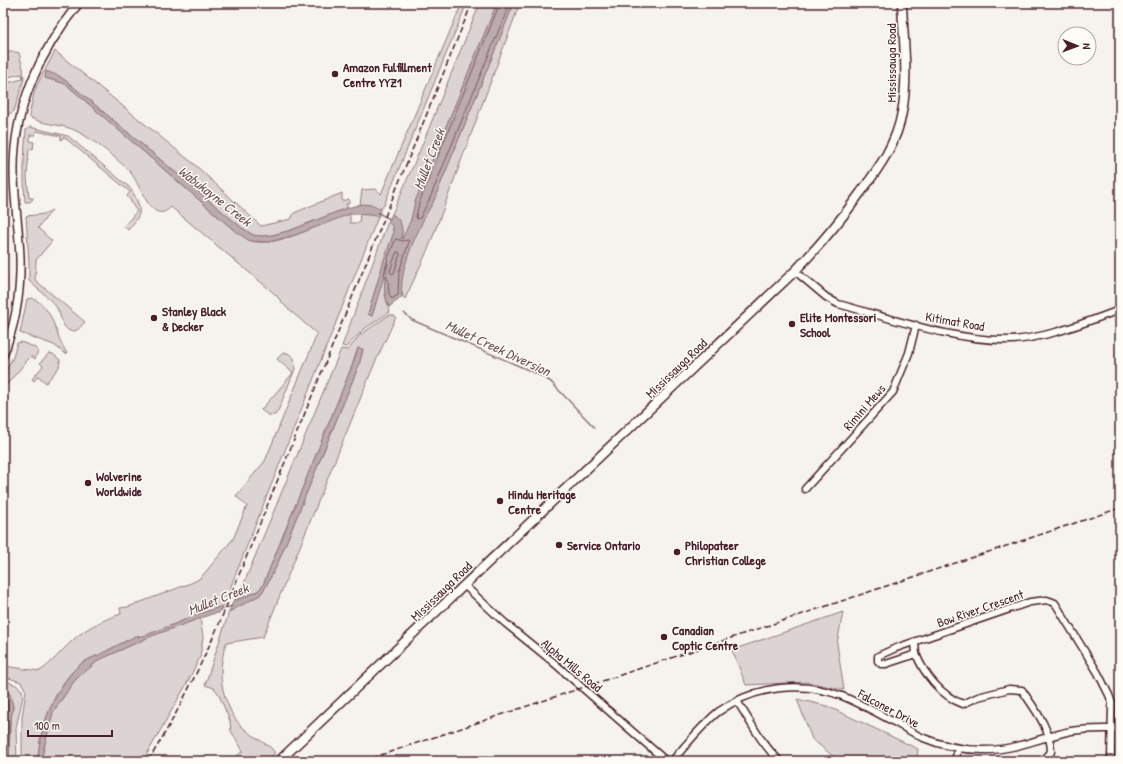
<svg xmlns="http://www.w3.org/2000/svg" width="1123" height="764" font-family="'Patrick Hand',sans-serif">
	<rect width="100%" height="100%" fill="#f6f3ef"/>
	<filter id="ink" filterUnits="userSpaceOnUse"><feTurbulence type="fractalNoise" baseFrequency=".025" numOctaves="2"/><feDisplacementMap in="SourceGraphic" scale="8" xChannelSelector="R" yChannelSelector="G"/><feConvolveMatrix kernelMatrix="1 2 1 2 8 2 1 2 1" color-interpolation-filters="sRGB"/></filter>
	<g filter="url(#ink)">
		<path fill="#dcd4d2" stroke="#937a7e" d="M462,3H467L384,205L381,209L373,205H360L362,190L376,189L381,194Z
			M480,3H497L415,202C412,214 410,231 401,240C403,228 402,221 392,214L420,150Z
			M514,3H520L429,247L405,299C393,287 414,239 420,225C424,216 430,209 434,200Z
			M55,51L194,164L261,226L291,219L294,213L342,193V201L349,199V204H346L347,208C326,215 273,242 253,235C249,233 246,230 242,228L70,84L59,76L45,78L63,83L68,86L236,232C240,234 245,238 249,240C274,251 324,221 350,214V223H359L360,214L371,215L378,217L223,606L195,615L180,622L144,636L134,637C122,643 110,649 99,655C93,657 87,660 82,663C56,682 38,730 38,761H22V717L26,691L21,682L3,676V666L40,671C52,663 61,651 72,641C84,629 104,619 121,614L120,608L128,607L191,583L199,579L203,575L233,539L247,506L236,496L265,461L317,334L286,307L275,294L171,207C151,228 140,182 130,172C118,159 86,133 69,128C57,124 42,124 31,118L29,116L34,93L36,90V87Z
			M7,52H16L19,53L23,68L24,79L14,111L9,114L3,112V84L23,79L22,74L3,78V55Z
			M30,127L68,136L129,187C134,193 141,206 139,214C137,220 132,225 128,230L124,226L137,211C132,206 132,201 127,196L130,192L64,137L61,140V136L36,131L35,135H30V141L34,142L33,149H29L27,177L29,198H33V199L30,202H25C23,177 24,154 26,130Z
			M52,210L38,228L52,241L36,260L35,280L85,322C81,326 77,333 70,331C62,328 61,316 58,310C53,300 37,289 29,281V262L26,216L44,214Z
			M388,222L393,227V235L385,257L368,314L372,316L384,275H385V295L390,312L364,329L346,347L342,346Z
			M32,298C55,308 54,335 67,353L66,354L54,345L20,333L27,299Z
			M389,315H392L396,317L374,365L263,637L226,643C219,668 219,684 229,707C232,715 236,720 241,726C250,734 262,741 271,748L275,753L266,761H231L243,751L231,731L230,721L218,693L214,688L205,685L229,612L260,595L265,588L277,565L359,365L363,350L358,348L352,366L263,585L258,591L237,600L341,349L348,350L360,335Z
			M21,342L34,347L38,351L35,359L31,356L3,389V377L13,357L17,343Z
			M49,353L53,354L60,360L59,367L46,383L38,376L34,381L32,379L43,366L40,363Z
			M283,353H288L294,358L295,369L278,411L275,415H268L261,410L293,373L277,359Z
			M843,612L837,644L844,690L807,682L746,685L732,650Z
			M200,618L203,637L200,657L186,685L143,761H42V756L53,712L75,680L99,660L149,637Z
			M3,680L16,685L22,690L23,696L16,728L17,761H9L10,724L13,707L10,694L3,689Z
			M797,699L827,706L918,749L917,761H839L812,739Z"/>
		<path fill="#bbabac" stroke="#8e7378" d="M497,3H514L434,200C430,209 424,216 421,225C411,246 399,273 402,297L389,307C381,286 386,282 388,263L372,316L368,314L385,257L393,235V227L388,222L392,214C403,221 402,228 402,239L411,220L415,202Z
			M46,71L59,76L70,84L242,228L253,235L261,236L273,235L291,230L347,208L362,204L373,205L381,209L378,217L371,215L350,214L295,235L269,242L250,241L236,232L68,86L63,83L45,78Z
			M358,348L363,349L359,365L277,565L265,588L260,595L229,612L234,599L237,600L258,591L263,585L352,366Z
			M223,606L219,613L212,614L149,637L99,660L75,680L53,712L42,755V761H38C38,730 57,682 82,663C87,660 93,657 99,655C110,649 122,643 134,637L144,636L180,622L195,615Z
			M3,689L10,694L13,707L10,724L9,761H3Z"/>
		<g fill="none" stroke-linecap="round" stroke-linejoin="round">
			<path stroke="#77575f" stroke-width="1" d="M500,3L419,203L416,217L417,219L420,218L430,198L510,3
				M396,239L403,241L408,240L409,242L399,272L398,295L392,299L389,294L388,279L384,274L388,258Z
				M397,252H399L400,254L394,273L392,274L390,272Z
				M3,694L6,697L8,707L6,724L5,761"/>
			<path stroke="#8e7378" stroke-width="1.5" d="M378,213L390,219
				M404,313L412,320L540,375L551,382L594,427
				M220,610L232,606"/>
			<g stroke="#4a1f2b" stroke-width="9">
				<path id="minor" d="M795,271L826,297L838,304C891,318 956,342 1011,340C1049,338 1085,322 1120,310
					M805,489L893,392L909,353L916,325
					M464,585L505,623L553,662L666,761
					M915,642L916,654L886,664H881L878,661V656L896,648L1030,602L1047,600L1055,603L1098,673L1109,695L1112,703L1111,761
					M916,654C924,674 941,696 963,704L978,697L1009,689L1022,690C1034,708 1051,729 1051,752L1043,761
					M737,701C750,721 762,745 780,761
					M672,761C687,744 701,726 718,712C754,686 801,680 842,696C869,707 895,723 921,737C952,750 984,754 1017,746C1035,741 1053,735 1071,731C1087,728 1104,729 1120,729
					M955,761L958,749"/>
			</g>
			<g stroke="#4a1f2b" stroke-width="10">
				<path id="tertiary" d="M3,355C16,324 21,290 20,257C19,229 14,200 14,172C13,109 40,51 79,3"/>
			</g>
			<g stroke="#4a1f2b" stroke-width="11">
				<path id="secondary" d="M279,761L795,271C819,246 841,220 861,192C879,168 897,143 902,112C909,76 903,39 902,3"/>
			</g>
			<use href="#minor" stroke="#fdfcf7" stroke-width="6"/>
			<use href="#tertiary" stroke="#fdfcf7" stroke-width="7"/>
			<use href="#secondary" stroke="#fdfcf7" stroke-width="8"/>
			<path stroke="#4a1f2b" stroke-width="1.5" stroke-dasharray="6 3" stroke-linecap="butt" d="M148,761C176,717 198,671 219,624L472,3
				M363,761L1120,508"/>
		</g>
	</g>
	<g fill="#4a1f2b" stroke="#fdfcf7" stroke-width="1.5">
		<circle cx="335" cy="74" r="4"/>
		<circle cx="154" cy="318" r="4"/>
		<circle cx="792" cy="324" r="4"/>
		<circle cx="88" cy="483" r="4"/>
		<circle cx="500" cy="501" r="4"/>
		<circle cx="559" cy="545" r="4"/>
		<circle cx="677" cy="552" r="4"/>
		<circle cx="664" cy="637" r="4"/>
	</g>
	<g text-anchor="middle" stroke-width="3" stroke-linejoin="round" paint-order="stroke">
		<g font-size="13" fill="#4a1f2b" stroke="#fdfcf7">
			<text transform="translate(891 63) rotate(-90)" y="5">Mississauga Road</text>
			<text transform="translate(955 321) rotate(10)" y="5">Kitimat Road</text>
			<text transform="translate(676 368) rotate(-44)" y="5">Mississauga Road</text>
			<text transform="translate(864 407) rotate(-49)" y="5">Rimini Mews</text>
			<text transform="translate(441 591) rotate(-44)" y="5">Mississauga Road</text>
			<text transform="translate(980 608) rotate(-19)" y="5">Bow River Crescent</text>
			<text transform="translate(572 665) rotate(40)" y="5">Alpha Mills Road</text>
			<text transform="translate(889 708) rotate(28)" y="5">Falconer Drive</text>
		</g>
		<g font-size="13" font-weight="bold" fill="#4a1f2b" stroke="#fdfcf7" text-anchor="start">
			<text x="343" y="72">Amazon Fulfillment<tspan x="343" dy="15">Centre YYZ1</tspan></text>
			<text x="162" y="316">Stanley Black<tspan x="162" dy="15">&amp; Decker</tspan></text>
			<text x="800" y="322">Elite Montessori<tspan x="800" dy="15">School</tspan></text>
			<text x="96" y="481">Wolverine<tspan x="96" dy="15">Worldwide</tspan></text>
			<text x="508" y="499">Hindu Heritage<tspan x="508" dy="15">Centre</tspan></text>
			<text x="567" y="550">Service Ontario</text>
			<text x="685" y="550">Philopateer<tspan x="685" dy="15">Christian College</tspan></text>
			<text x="672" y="635">Canadian<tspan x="672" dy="15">Coptic Centre</tspan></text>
		</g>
		<g font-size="14" font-style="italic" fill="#725058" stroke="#fdfcf7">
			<text transform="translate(429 159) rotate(-69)" y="5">Mullet Creek</text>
			<text transform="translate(215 196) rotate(38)" y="5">Wabukayne Creek</text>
			<text transform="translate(498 348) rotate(25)" y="5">Mullet Creek Diversion</text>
			<text transform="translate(218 599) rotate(-22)" y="5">Mullet Creek</text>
		</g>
	</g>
	<rect width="1123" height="764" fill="none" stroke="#fdfcf7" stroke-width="16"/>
	<rect x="8" y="8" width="1107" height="748" fill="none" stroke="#4a1f2b" stroke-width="1.5" filter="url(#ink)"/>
	<g transform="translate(1077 46) rotate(91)"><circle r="19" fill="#fdfcf7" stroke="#b5a4a5"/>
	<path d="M0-3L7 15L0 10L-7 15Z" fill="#4a1f2b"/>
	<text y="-6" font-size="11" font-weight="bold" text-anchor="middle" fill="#4a1f2b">N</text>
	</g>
	<path d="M28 730v6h84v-6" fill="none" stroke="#4a1f2b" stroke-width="2"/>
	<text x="34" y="730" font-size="12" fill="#4a1f2b" stroke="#fdfcf7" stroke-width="3" paint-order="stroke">100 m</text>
</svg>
